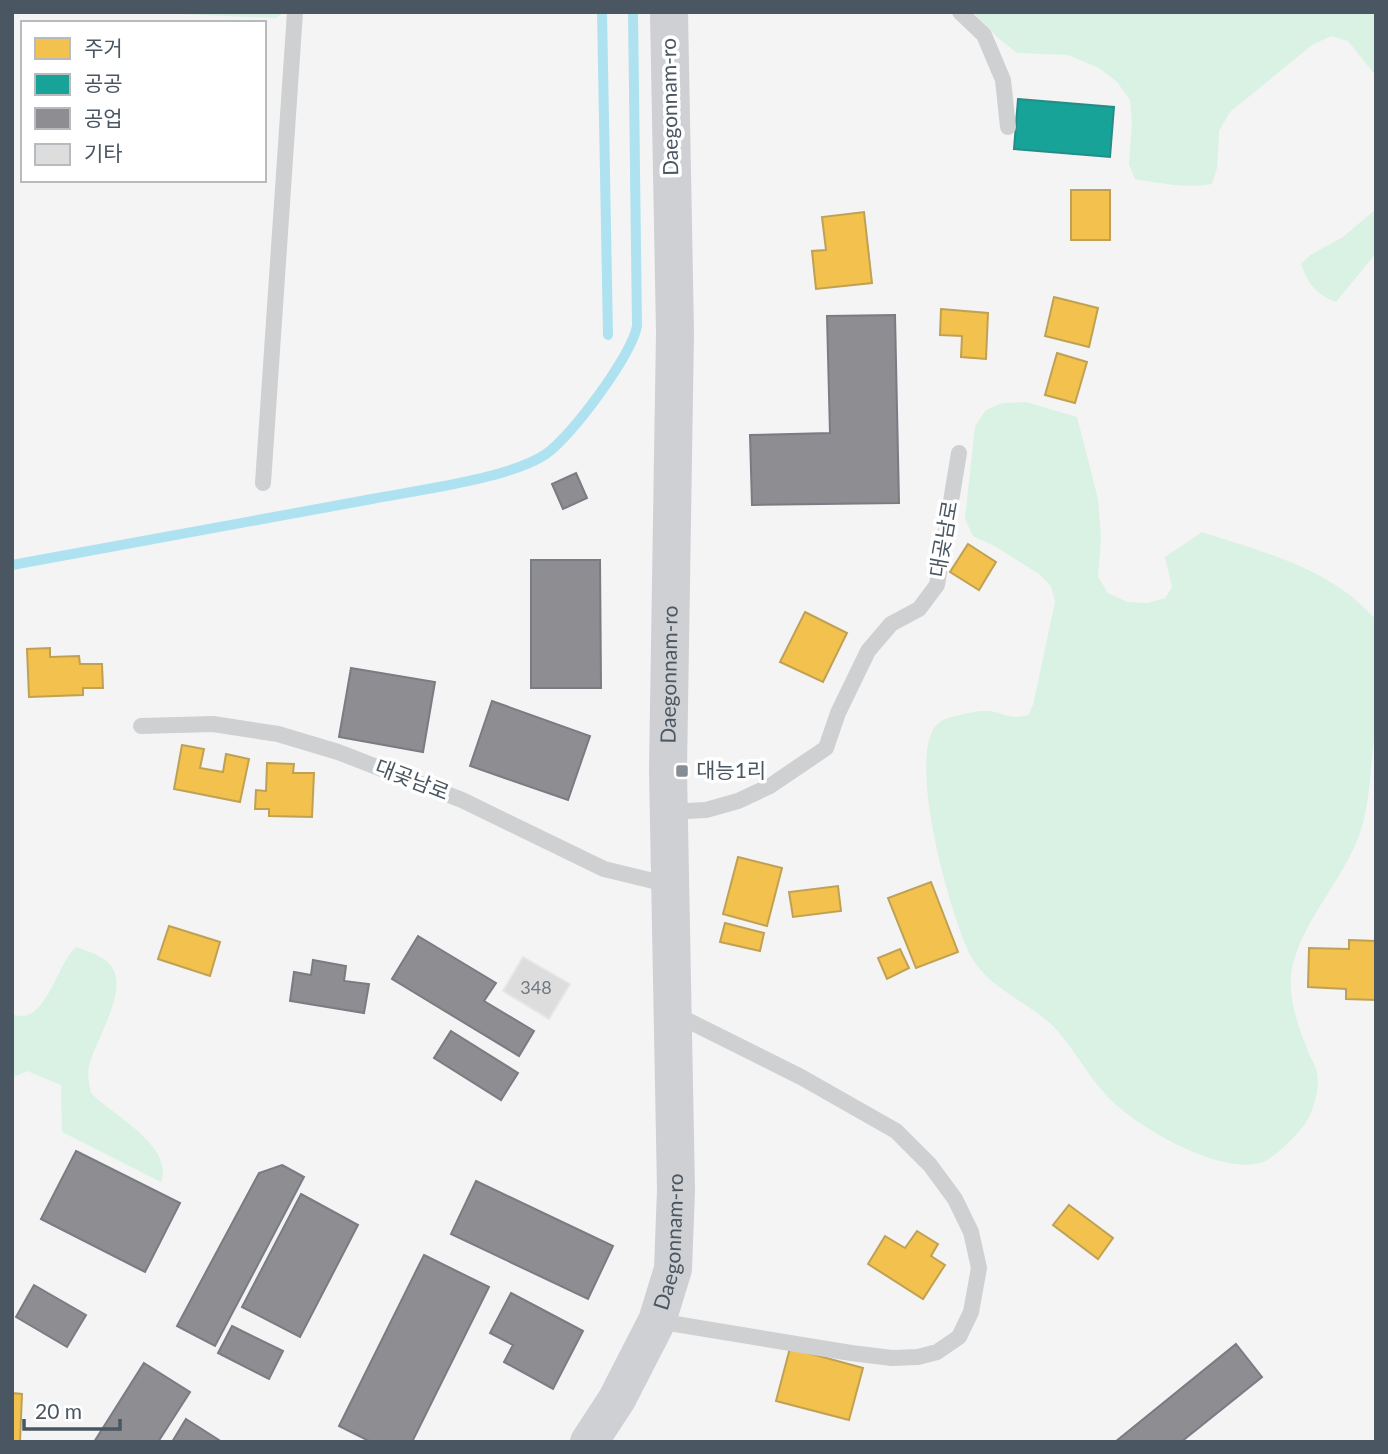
<svg xmlns="http://www.w3.org/2000/svg" width="1388" height="1454" font-family="Lato,'Noto Sans KR',sans-serif">
	<rect width="100%" height="100%" fill="#f4f4f4"/>
	<path fill="#d9f2e3" d="M129,12H284L276,18Z
		M973,12H1376V76L1348,41L1331,36L1312,45L1230,112L1219,131L1217,168L1212,184C1186,189 1161,183 1135,179L1129,164L1132,123L1130,100L1117,82L1099,68L1068,55L1017,53L997,37Z
		M1376,209V253L1336,302C1317,295 1308,284 1301,264L1310,255L1343,237Z
		M1026,402L1077,417L1098,499L1101,538L1098,577L1108,593L1127,602L1148,603L1165,598L1172,587L1165,557L1202,532C1265,553 1331,568 1376,620C1376,654 1379,690 1376,724C1375,735 1373,746 1372,756C1370,782 1368,809 1360,833C1344,878 1308,914 1294,960C1285,988 1296,1022 1307,1048C1309,1056 1315,1064 1317,1072C1320,1087 1314,1110 1306,1122C1299,1134 1275,1157 1263,1162C1222,1177 1134,1126 1107,1096C1087,1075 1070,1042 1051,1024C1026,1001 989,988 972,958C952,923 902,747 940,722C946,717 976,711 984,711C1002,710 1006,721 1028,715L1033,705L1055,602L1051,586L1039,574L996,547L973,536L965,519L975,426L986,410L1002,403Z
		M76,947C88,951 107,957 113,969C127,993 95,1041 89,1066C87,1075 89,1083 91,1093C112,1115 174,1145 161,1182L62,1132L61,1085L27,1071L12,1078V1014C46,1028 56,964 76,947Z"/>
	<path fill="#f2c14e" stroke="#c0a154" stroke-width="2" d="M1071,190H1110V240H1071Z
		M864,212L872,283L816,289L812,251L826,250L822,217Z
		M1054,297L1098,308L1089,347L1045,336Z
		M941,309L988,313L986,359L961,357L962,336L940,335Z
		M1057,353L1087,362L1075,403L1045,395Z
		M968,544L996,562L979,590L950,572Z
		M805,612L847,633L823,682L780,662Z
		M50,648V657L79,656L80,664H102L103,688H83V695L29,697L27,649Z
		M182,745L204,749L200,768L223,772L226,754L249,759L240,802L174,789Z
		M267,763L294,764L293,773H314L312,817L269,816V809H255L256,790L266,791Z
		M738,857L782,868L767,926L723,914Z
		M931,882L958,952L916,968L888,898Z
		M838,886L841,911L793,917L789,892Z
		M725,923L764,933L760,951L720,942Z
		M169,926L220,942L210,976L158,959Z
		M1349,940L1376,941V1000L1346,999V989L1308,987L1309,948L1349,949Z
		M900,949L909,968L887,979L878,958Z
		M1069,1205L1113,1238L1098,1259L1053,1225Z
		M917,1231L938,1244L931,1256L945,1265L923,1299L868,1264L885,1236L905,1248Z
		M790,1348L863,1368L849,1420L776,1401Z
		M12,1393L22,1394L20,1442H12Z"/>
	<path fill="#17a398" stroke="#268c88" stroke-width="2" d="M1018,99L1114,107L1110,157L1014,149Z"/>
	<path fill="#8d8d92" stroke="#797c83" stroke-width="2" d="M895,315L899,503L752,505L750,435L830,433L827,316Z
		M576,473L587,498L563,509L552,484Z
		M531,560H600L601,688H531Z
		M351,668L435,682L423,752L339,737Z
		M492,701L590,736L568,800L470,766Z
		M418,936L496,983L484,1001L534,1031L519,1056L392,979Z
		M313,960L346,966L344,981L369,984L364,1013L290,1001L294,972L311,975Z
		M451,1031L518,1073L501,1100L434,1058Z
		M76,1151L180,1203L145,1272L41,1219Z
		M282,1165L304,1177L215,1346L177,1326L259,1173Z
		M476,1181L613,1246L588,1299L451,1234Z
		M301,1194L358,1225L300,1337L242,1307Z
		M424,1255L489,1287L412,1442H371L339,1426Z
		M34,1285L86,1315L67,1347L16,1317Z
		M511,1293L583,1331L553,1389L504,1362L513,1345L490,1333Z
		M232,1326L283,1351L269,1379L218,1353Z
		M1236,1344L1262,1377L1181,1442H1115Z
		M144,1363L190,1392L158,1442H94Z
		M186,1419L219,1440L218,1442H172Z"/>
	<g fill="none" stroke-linecap="round" stroke-linejoin="round">
		<path stroke="#aee2f0" stroke-width="10" d="M602,12L608,335
			M12,565C132,544 252,522 372,499C417,490 509,479 546,454C571,437 632,355 637,326L633,12"/>
	</g>
	<path fill="#ddddde" stroke="#e5e6e7" stroke-width="2" d="M523,957L570,984L549,1019L503,991Z"/>
	<g fill="none" stroke-linecap="round" stroke-linejoin="round">
		<path stroke="#ced0d2" stroke-width="16" d="M960,12L984,35L1003,80L1008,127
			M263,483L295,12
			M141,726L213,724L278,734L338,752L462,800L604,869L670,885
			M668,812L706,810L738,801L770,786L826,748L838,713L868,651L891,624L919,609L937,585L959,453
			M657,1321L851,1353L892,1358L918,1357L937,1352L959,1337L971,1312L979,1268L971,1232L955,1199L930,1165L896,1131L801,1077L673,1013"/>
		<path stroke="#ced0d4" stroke-width="38" id="s1" d="M589,1442L617,1399L657,1321L673,1269L676,1190L668,770L675,332L669,12"/>
	</g>
	<rect fill="#868d94" stroke="#fff" stroke-width="2.5" x="675" y="764" width="14" height="14" rx="3.5"/>
	<g text-anchor="middle" stroke-width="7" stroke-linejoin="round" paint-order="stroke">
		<g font-size="18" fill="#707881">
			<text x="536" y="994">348</text>
		</g>
		<g font-size="21" fill="#4a5661" stroke="#fff">
			<text transform="translate(670 107) rotate(-91)" y="7">Daegonnam-ro</text>
			<text transform="translate(944 539) rotate(-80)" y="7">대곶남로</text>
			<text dy="7" stroke="none"><textPath href="#s1" startOffset="788">Daegonnam-ro</textPath></text>
			<text transform="translate(412 780) rotate(21)" y="7">대곶남로</text>
			<text dy="7" stroke="none"><textPath href="#s1" startOffset="220">Daegonnam-ro</textPath></text>
		</g>
		<g font-size="21" fill="#4a5661" stroke="#fff" text-anchor="start">
			<text x="696" y="778">대능1리</text>
		</g>
	</g>
	<rect width="1388" height="1454" fill="none" stroke="#4a5661" stroke-width="28"/>
	<rect x="21" y="21" width="245" height="161" fill="#ffffff" stroke="#b7bbc0" stroke-width="2"/>
	<rect x="35" y="38" width="35" height="21" fill="#f2c14e" stroke="#b7bbc0" stroke-width="2"/>
	<text x="84" y="56" font-size="21" fill="#4a5661">주거</text>
	<rect x="35" y="74" width="35" height="21" fill="#17a398" stroke="#b7bbc0" stroke-width="2"/>
	<text x="84" y="91" font-size="21" fill="#4a5661">공공</text>
	<rect x="35" y="108" width="35" height="21" fill="#8d8d92" stroke="#b7bbc0" stroke-width="2"/>
	<text x="84" y="126" font-size="21" fill="#4a5661">공업</text>
	<rect x="35" y="144" width="35" height="21" fill="#ddddde" stroke="#b7bbc0" stroke-width="2"/>
	<text x="84" y="161" font-size="21" fill="#4a5661">기타</text>
	<path d="M24 1419v10h96v-10" fill="none" stroke="#4a5661" stroke-width="3.5"/>
	<text x="35" y="1419" font-size="21" fill="#4a5661" stroke="#ffffff" stroke-width="5" paint-order="stroke">20 m</text>
</svg>
